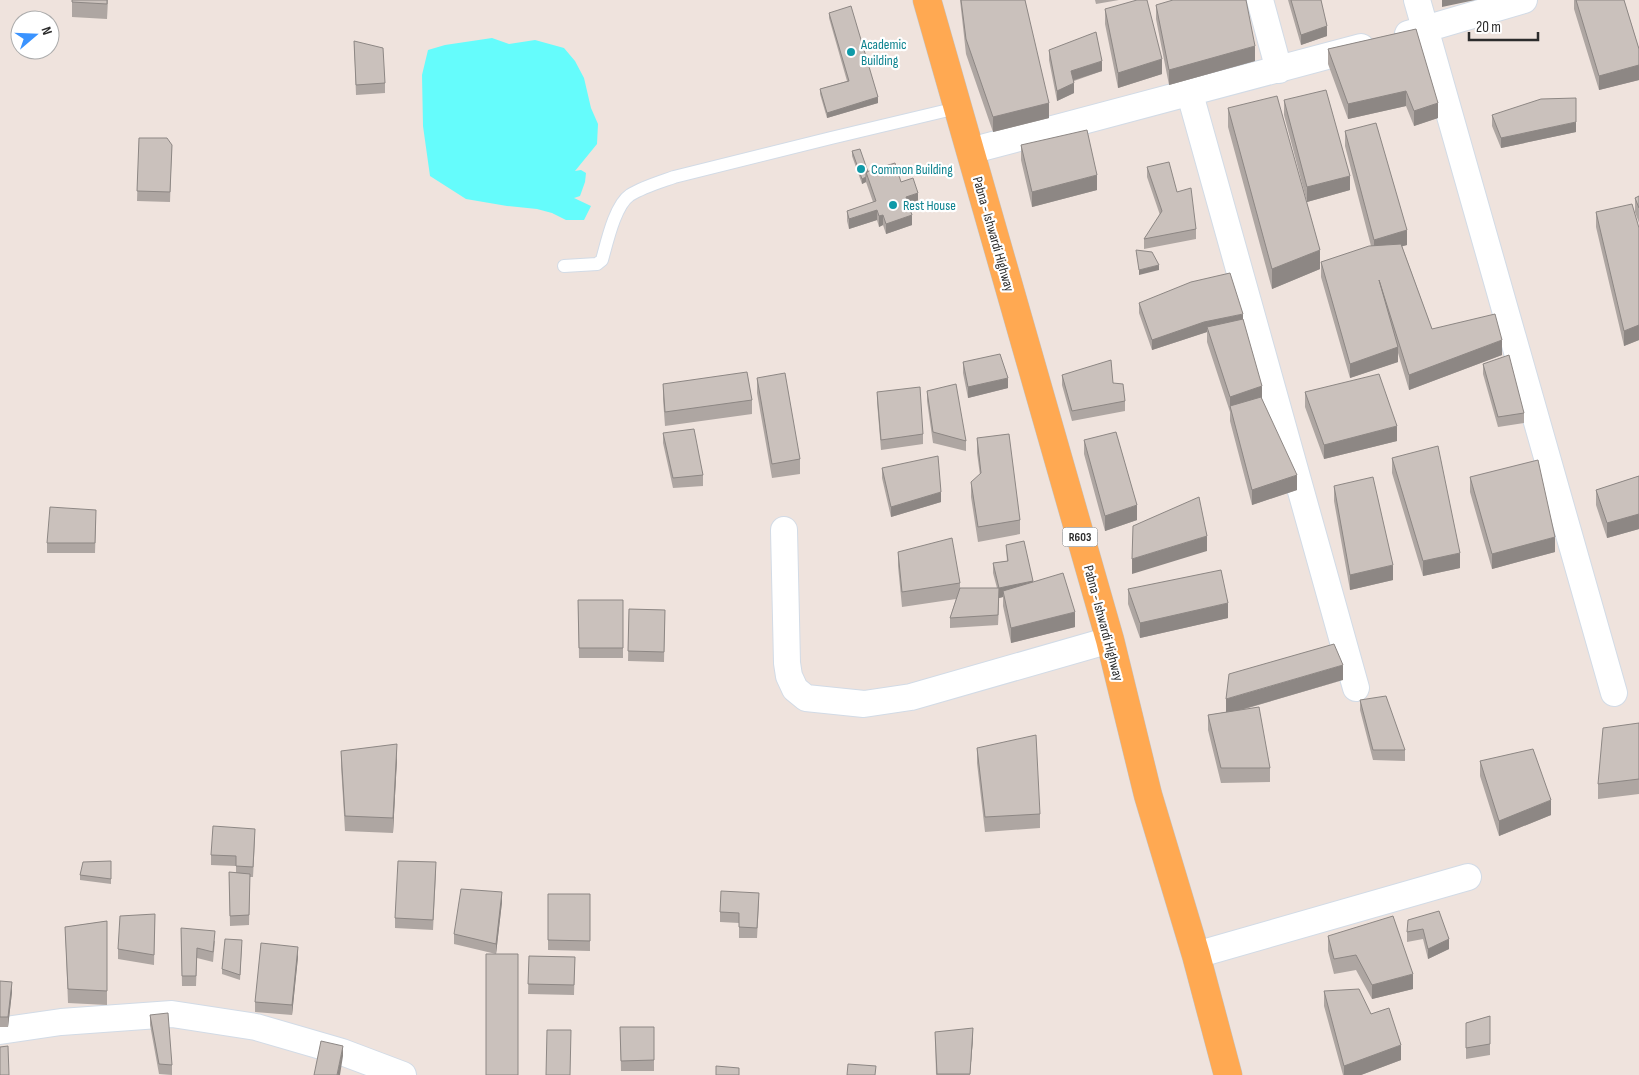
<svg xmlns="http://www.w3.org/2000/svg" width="1639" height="1075" font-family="'Sofia Sans Condensed',sans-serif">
	<rect width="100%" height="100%" fill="#efe3dd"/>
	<path fill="#65fcfc" d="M492,38L509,44L535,40L564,48L575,61L584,78L591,108L598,124L597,144L575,171L581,170L586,173L585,182L580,196L574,198L591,206L584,220H566L552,213L537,209L507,206L466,199L430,176L423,126L422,75L428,50L445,45Z"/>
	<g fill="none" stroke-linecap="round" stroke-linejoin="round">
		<g stroke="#d2dbe6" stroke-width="14">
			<path id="lane" d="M564,266L597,264L602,260C607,242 615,205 630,195C643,187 660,182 674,177L831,138L957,108"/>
		</g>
		<g stroke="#d2dbe6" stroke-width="28">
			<path id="street" d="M1260,0L1279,70
				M1417,0L1614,693
				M1408,34L1524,0
				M1190,94L1356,688
				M970,151L1361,47
				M784,530L787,663L789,676L795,689L806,698L864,704L911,697L1110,640
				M1196,955L1468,877
				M0,1031L61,1022L172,1014L256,1027L342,1052L403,1075"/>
		</g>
		<g stroke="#c4c4c4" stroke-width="29">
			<path id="primary" d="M927,0L1110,640L1148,795L1196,955L1228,1075"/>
		</g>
		<use href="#lane" stroke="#fff" stroke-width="12"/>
		<use href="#street" stroke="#fff" stroke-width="26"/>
		<use href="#primary" stroke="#ffa952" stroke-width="28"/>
	</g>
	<path fill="#aea6a2" d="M72,0H108L107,19L72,17Z
		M960,0H1025L1049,118L993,132L966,54Z
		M1095,0H1119L1096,4Z
		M1288,0H1321L1327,36L1301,45Z
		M1574,0H1624L1639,49V80L1599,90L1574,9Z
		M1156,5L1255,61L1169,85L1156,19Z
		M1105,9L1162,74L1118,88L1105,24Z
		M829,13L878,103L827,118L820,94V89L847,81L829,18Z
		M1416,29L1438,118L1414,126L1406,106L1348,119L1328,64V49Z
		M354,41L385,83V93L356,95Z
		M1049,50L1102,71L1074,81V93L1057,101L1049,60Z
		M1284,100L1350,190L1307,202L1284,115Z
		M1228,108L1320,269L1272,289L1228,127Z
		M1492,115L1576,132L1501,148L1492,126Z
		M1345,131L1407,245L1402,246L1432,329L1502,355L1409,390L1398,353V362L1350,378L1321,277V262L1371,246L1345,146Z
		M139,138L172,145L170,202L137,201Z
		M1021,145L1097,190L1032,207L1021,160Z
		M852,151L868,172L901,182L918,203L909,206L912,225L886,234L883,225L879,227L877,220L849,229L847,221V211L873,202L866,182L862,184L852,156Z
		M1147,167L1177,192L1196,229V239L1144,249V239L1160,215L1147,177Z
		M1639,196V223L1635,212V198Z
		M1596,212L1639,228V340L1624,346L1596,227Z
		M1139,303L1243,320L1262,399L1297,490L1252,505L1230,421V412L1207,342V332L1152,350L1139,313Z
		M963,362L1008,388L968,398L963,373Z
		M1483,364L1524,413V423L1498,427L1483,374Z
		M1062,375L1113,383L1125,401V411L1072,421L1062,385Z
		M757,378L800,459V474L772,478L757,393Z
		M663,384L752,400V414L665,426L663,399Z
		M927,391L966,441V451L933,443L927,401Z
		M877,392L923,434V444L881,450L877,402Z
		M1305,392L1397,441L1324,459L1305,407Z
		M663,433L703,475V486L673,488L663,443Z
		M977,438L1020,520V534L978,542L971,497V482L980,475L977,453Z
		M1084,440L1137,520L1105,531L1084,454Z
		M1392,458L1460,568L1423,576L1392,473Z
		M882,468L941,502L891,517L882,478Z
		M1639,476V529L1607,538L1596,505V490Z
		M1470,477L1555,552L1492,569L1470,492Z
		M1334,486L1393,580L1350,590L1334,501Z
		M96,520L95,553H47V543Z
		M1006,545L1033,582L1075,627L1011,643L1003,606V597L999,598L998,625L950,628V618L956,599L902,607L898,566V552L960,583V588H997L993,573V563L1007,561Z
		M1128,589L1228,618L1140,638L1128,604Z
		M578,600H623V658H579Z
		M629,609L665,610L664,662L628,661Z
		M1343,680L1245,709L1270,768V782L1221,783L1208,730V715L1226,712Z
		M1360,700L1405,750V761L1373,760L1360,710Z
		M1639,723V794L1598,799V784Z
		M977,748L1040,814V828L985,832L977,763Z
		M341,751L397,759L393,833L345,831L341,766Z
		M1480,761L1551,815L1499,836L1480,776Z
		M255,839L253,877H250L249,925L230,926L229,872L236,873V866L211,865V855Z
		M111,861V884L80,880V875Z
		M436,873L433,930L395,928V918Z
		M548,894H590V951L548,950Z
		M502,902L496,954L454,944V934Z
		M759,903L757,938H739V923L720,922V912Z
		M1439,911L1449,949L1428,959L1423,939L1407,942V932Z
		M155,914L154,965L118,959V949Z
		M107,921V1005L68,1003L65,927Z
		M181,928L215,941L213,962L197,958L196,986H182Z
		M1328,936L1413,989L1372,999L1356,970L1334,974L1328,951Z
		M242,945L240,980L222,974V969Z
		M529,956L575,957L574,995L528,994Z
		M298,957L292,1015L255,1012V1002Z
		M0,981L12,992L8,1027H0Z
		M1324,991L1371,1014L1401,1060L1361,1075H1343L1324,1006Z
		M150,1015L172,1065V1075L159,1074L150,1025Z
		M1490,1016V1055L1466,1059V1023Z
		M620,1027H654V1071H621Z
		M935,1032L973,1038L970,1075H936Z"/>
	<path fill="#8d8784" d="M1442,0H1475L1442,7Z
		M1327,26V36L1301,45V35Z
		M1255,46V61L1169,85V70Z
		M1162,59V74L1118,88V73Z
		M1102,61V71L1071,81V71Z
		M1639,65V80L1599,90V76Z
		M1074,83V93L1057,101V91Z
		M1406,91V106L1348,119V104Z
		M878,97V103L827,118V113Z
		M1049,103V118L993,132V117Z
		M1438,103V118L1414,126V111Z
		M1576,122V132L1501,148V138Z
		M1097,175V190L1032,207V192Z
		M1350,176V190L1307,202V187Z
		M866,177V182L862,184V179Z
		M918,193V203L906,207V197Z
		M877,210V220L849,229V219Z
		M883,215V225L879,227V216Z
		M912,215V225L886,234V224Z
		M1407,230V245L1374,254V240Z
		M1320,250V269L1272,289V269Z
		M1159,265V270L1139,275V270Z
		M1243,314V324L1207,327V332L1152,350V340L1204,322Z
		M1639,325V340L1624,346V331Z
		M1502,340V355L1409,390V375Z
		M1398,347V362L1350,378V364Z
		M1008,378V388L968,398V387Z
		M1262,386V401L1230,406V397Z
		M1397,426V441L1324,459V445Z
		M1297,475V490L1252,505V490Z
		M941,492V502L891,517V507Z
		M1137,505V520L1105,531V516Z
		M1639,514V529L1607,538V523Z
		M1207,536V551L1132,574V559Z
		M1555,537V552L1492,569V554Z
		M1460,553V568L1423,576V561Z
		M1393,565V580L1350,590V575Z
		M1033,581V591H1003V597L999,598L998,625L999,588Z
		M1228,603V618L1140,638V623Z
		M1075,612V627L1011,643V628Z
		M1343,665V680L1226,714V699Z
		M397,744V759L393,833V818Z
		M1551,800V815L1499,836V821Z
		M502,892V902L496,954V944Z
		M1449,939V949L1428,959V949Z
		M298,947V957L292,1015V1005Z
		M1413,974V989L1372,999V985Z
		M12,982V992L8,1027V1017Z
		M973,1028V1038L970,1075Z
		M1401,1045V1060L1361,1075H1344V1066Z
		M343,1046V1056L340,1075H337Z"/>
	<path fill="#cac1bc" stroke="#8d8784" d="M72,0H107V4L72,2Z
		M961,0H1025L1049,103L993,117L966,39Z
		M1137,0H1147L1162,59L1118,73L1105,9Z
		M1173,0H1246L1255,46L1169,70L1156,5Z
		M1291,0H1321L1327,26L1301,35Z
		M1576,0H1624L1639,49V65L1599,76Z
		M851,6L878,97L827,113L820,89L849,81L829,13Z
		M1416,29L1438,103L1414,111L1406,91L1348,104L1328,49Z
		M1096,32L1102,61L1071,71L1074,83L1057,91L1049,50Z
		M354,41L383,48L385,83L356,85Z
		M1326,90L1350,176L1307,187L1284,100Z
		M1277,96L1320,250L1272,269L1228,108Z
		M1576,98V122L1501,138L1492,115L1541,99Z
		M1376,123L1407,230L1374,240L1345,131Z
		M1087,130L1097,175L1032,192L1021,145Z
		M139,138H167L172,145L170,192L137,191Z
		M860,149L868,172H866V177L862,179L852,151Z
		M1169,162L1177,192L1191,188L1196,229L1144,239L1162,211L1147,167Z
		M895,163L901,182L913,178L918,193L906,197L912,215L886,224L883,215L879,216L877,210L849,219L847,211L876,201L866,172Z
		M1639,196V208L1635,198Z
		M1632,204L1639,228V325L1624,331L1596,212Z
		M1401,244L1432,329L1495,314L1502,340L1409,375L1379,280L1398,347L1350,364L1321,262L1369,246Z
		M1136,250L1152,252L1159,265L1139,270Z
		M1230,273L1243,314L1204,322L1152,340L1139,303L1191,282Z
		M1243,319L1262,386L1230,397L1207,327Z
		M1000,354L1008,378L968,387L963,362Z
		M1509,355L1524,413L1498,417L1483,364Z
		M1111,360L1113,383L1123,384L1125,401L1072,411L1062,375Z
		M747,372L752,400L665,412L663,384Z
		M785,373L800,459L772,464L757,378Z
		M1379,374L1397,426L1324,445L1305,392Z
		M956,384L966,441L933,432L927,391Z
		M920,387L923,434L881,440L877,392Z
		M1261,397L1297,475L1252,490L1230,406Z
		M694,429L703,475L673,478L663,433Z
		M1116,432L1137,505L1105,516L1084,440Z
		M1009,434L1020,520L978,527L971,482L981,473L977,438Z
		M1438,446L1460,553L1423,561L1392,458Z
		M938,456L941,492L891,507L882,468Z
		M1538,460L1555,537L1492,554L1470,477Z
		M1639,476V514L1607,523L1596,490Z
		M1373,477L1393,565L1350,575L1334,486Z
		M1199,497L1207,536L1132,559L1133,526Z
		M50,507L96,510L95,543H47Z
		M952,538L960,583L902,592L898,552Z
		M1024,541L1033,581L999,588L993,563L1008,561L1006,545Z
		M1221,570L1228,603L1140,623L1128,589Z
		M1063,573L1075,612L1011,628L1003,591Z
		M960,588H999L998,615L950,618Z
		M578,600H623V648H579Z
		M629,609L665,610L664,652L628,651Z
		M1334,644L1343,665L1226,699L1229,674Z
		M1386,696L1405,750H1373L1360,700Z
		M1259,707L1270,768H1221L1208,715Z
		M1639,723V779L1598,784L1603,728Z
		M1036,735L1040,814L985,817L977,748Z
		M397,744L393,818L345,816L341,751Z
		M1533,749L1551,800L1499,821L1480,761Z
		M213,826L255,829L253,867L236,866V856L211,855Z
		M111,861V879L80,875L83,862Z
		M398,861L436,862L433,920L395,918Z
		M229,872L250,874L249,915L230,916Z
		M461,889L502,892L496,944L454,934Z
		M721,891L759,893L757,928L739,927V913L720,912Z
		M548,894H590V941L548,940Z
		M1439,911L1449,939L1428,949L1423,929L1407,932L1408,920Z
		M155,914L154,955L118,949L120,916Z
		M1393,916L1413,974L1372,985L1356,955L1334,959L1328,936Z
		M107,921V991L68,989L65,927Z
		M181,928L215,931L213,952L197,948L196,976H182Z
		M225,939L242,940L240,975L222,969Z
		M261,943L298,947L292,1005L255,1002Z
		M486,954H518V1075H486Z
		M529,956L575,957L574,985L528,984Z
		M0,981L12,982L8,1017H0Z
		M1359,989L1371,1014L1389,1008L1401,1045L1344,1066L1324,991Z
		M168,1013L172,1065L159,1064L150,1015Z
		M1490,1016V1044L1466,1048V1023Z
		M620,1027H654V1060L621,1061Z
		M973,1028L970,1074H937L935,1032Z
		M547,1030H571L570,1075H546Z
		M321,1041L343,1046L337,1075H314Z
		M8,1046L9,1075H0V1047Z
		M848,1064L876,1066L875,1075H847Z
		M716,1066L739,1068V1075H716Z"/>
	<g fill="#0f9aa8" stroke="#fff" stroke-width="2">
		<circle cx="851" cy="52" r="5"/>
		<circle cx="861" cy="169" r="5"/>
		<circle cx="893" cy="205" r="5"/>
	</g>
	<g text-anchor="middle" stroke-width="4.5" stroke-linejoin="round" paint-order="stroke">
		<rect fill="#fff" stroke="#6b6b6b" stroke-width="1" x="1062.5" y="527.5" width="35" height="19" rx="4"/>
		<g font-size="12" font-weight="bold" fill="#2c2c2c">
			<text x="1080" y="541">R603</text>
		</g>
		<g font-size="14" fill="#0d838f" stroke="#fff" text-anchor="start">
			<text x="861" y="49">Academic<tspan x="861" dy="16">Building</tspan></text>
			<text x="871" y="174">Common Building</text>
			<text x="903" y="210">Rest House</text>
		</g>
		<g font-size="14" fill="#2c2c2c" stroke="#fff">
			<text transform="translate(994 234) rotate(74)" y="5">Pabna - Ishwardi Highway</text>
			<text transform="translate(1104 623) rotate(75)" y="5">Pabna - Ishwardi Highway</text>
		</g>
	</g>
	<g transform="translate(35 35) rotate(71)"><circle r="24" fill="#ffffff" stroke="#ababab"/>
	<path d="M0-4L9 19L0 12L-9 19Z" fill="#3a93ff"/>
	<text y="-8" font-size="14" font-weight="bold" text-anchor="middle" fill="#2c2c2c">N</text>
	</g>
	<path d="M1469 32v8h69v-8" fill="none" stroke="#2c2c2c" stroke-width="2.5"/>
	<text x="1476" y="32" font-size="15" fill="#2c2c2c" stroke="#ffffff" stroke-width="4" paint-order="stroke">20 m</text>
</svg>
